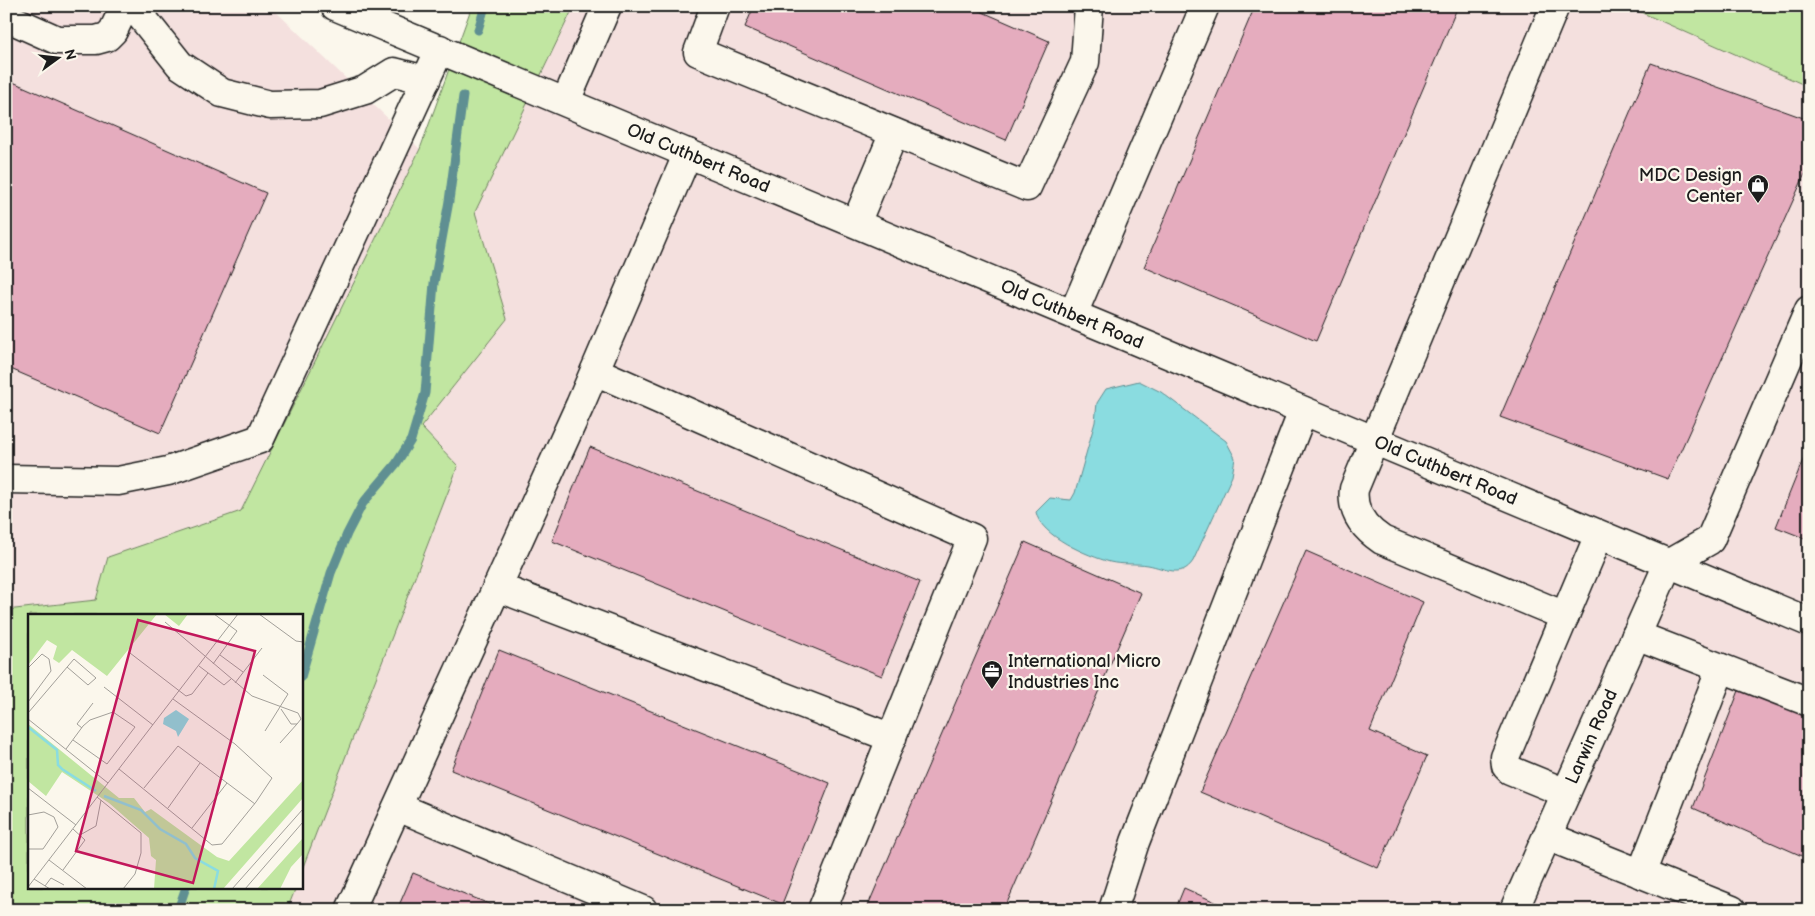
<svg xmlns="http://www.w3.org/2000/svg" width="1815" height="916" font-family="'Balsamiq Sans',sans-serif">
	<rect width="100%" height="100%" fill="#fbf7ec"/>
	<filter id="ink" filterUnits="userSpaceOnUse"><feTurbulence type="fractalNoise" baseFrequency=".02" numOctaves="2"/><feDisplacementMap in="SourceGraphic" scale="10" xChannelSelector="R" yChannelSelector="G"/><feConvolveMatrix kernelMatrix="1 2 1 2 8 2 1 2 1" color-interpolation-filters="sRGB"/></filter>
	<g filter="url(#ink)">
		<path fill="#f4e0de" d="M6,6H270L420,149L241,511L108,557L96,600L6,610Z
			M574,6H1627L1809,87V910H287L296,887H301V872L458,466L421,427L507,319L475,212Z"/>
		<path fill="#c1e6a1" stroke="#6e815e" d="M472,6H574L475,212L507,319L421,427L458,466L301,872V615H29V887H296L287,910H6V610L96,600L108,557L241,511L420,149Z
			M1627,6H1809V87Z"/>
		<path fill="#8adce0" stroke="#5e8f92" d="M1139,381L1161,392L1226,441L1235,458L1232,476L1193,561C1181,579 1165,568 1148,565C1136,563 1122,565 1110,562C1088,556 1040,536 1036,512L1050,498L1071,500L1075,493L1095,422L1097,403L1106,389Z"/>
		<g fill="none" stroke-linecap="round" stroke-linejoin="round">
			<path stroke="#5e8f92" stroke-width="9" d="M478,30L485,6
				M301,677L331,573L347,534L363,503L396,464L411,440L425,393L434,283L449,201L463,96
				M178,910L186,887"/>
		</g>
		<path fill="#e5acbe" stroke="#1c1c1c" d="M754,6H969L1049,41L1006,140L745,27Z
			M1255,6H1458L1316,341L1144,267Z
			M1651,63L1809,120V165L1668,479L1500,417Z
			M6,79L266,193L160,433L6,367Z
			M1809,445V540L1776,527Z
			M590,447L920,582L882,676L552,541Z
			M1025,542L1141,593L1004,910H866Z
			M1306,551L1423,602L1370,731L1427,756L1378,868L1200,792Z
			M499,650L830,783L782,904L451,770Z
			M1740,688L1809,716V859L1693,808Z
			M413,873L504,910H397Z
			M1184,888L1233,910H1175Z"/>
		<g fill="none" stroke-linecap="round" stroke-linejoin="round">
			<g stroke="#1c1c1c" stroke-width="31">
				<g id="minor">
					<path d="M133,6L180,65L222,93L270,105L320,104L365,90L394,72L426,80"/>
					<path id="s1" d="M335,6L1809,622"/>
					<path d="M715,6L698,52L1027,187L1085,62L1089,6"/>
					<path d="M1555,6L1354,489C1351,512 1364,528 1382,540L1565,616"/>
					<path d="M6,17L57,40H96L107,37L113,31L125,6"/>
					<path d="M566,101L607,6"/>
					<path d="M856,223L894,133"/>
					<path d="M1073,314L1205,6"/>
					<path d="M595,371L972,538L822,910"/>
					<path d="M6,479L118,481L168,471L260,439L440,49"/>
					<path d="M497,587L892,738"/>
					<path d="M1636,635L1809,702"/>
					<path d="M1566,793L1510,770L1506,766L1505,757L1599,535"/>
					<path d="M398,807L643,910"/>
					<path d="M1547,836L1732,910"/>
					<path d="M1641,874L1721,668"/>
					<path d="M350,910L580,405L688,153"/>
					<path d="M1113,910L1135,842L1303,411"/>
					<path id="s2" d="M1514,910L1668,564L1710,540L1809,310"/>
				</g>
			</g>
			<use href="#minor" stroke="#fbf7ec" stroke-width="28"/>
		</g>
	</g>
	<defs>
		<g id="shop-pin" transform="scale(1.125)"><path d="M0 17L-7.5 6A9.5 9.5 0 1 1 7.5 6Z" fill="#1c1c1c" stroke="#fbf7ec"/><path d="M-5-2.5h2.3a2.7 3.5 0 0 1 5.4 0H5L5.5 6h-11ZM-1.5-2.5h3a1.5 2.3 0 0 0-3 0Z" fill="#fff"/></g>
		<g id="office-pin" transform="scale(1.125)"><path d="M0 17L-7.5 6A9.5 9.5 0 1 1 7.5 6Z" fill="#1c1c1c" stroke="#fbf7ec"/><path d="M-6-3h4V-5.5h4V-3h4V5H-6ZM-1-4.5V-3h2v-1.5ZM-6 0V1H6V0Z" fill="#fff"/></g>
	</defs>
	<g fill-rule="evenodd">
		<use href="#shop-pin" x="1758" y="185"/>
		<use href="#office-pin" x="992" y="671"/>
	</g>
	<g text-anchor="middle" stroke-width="4.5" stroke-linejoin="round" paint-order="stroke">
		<g font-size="18" fill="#1c1c1c" stroke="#fbf7ec">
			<text dy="6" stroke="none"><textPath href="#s1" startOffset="394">Old Cuthbert Road</textPath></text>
			<text dy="6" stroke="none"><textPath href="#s1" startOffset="799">Old Cuthbert Road</textPath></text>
			<text dy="6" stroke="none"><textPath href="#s1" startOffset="1204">Old Cuthbert Road</textPath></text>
			<text dy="6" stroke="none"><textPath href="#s2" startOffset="190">Larwin Road</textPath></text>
		</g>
		<g font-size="18" fill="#1c1c1c" stroke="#fbf7ec" text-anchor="end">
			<text x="1742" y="181">MDC Design<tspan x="1742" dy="21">Center</tspan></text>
			<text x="1008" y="667" text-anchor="start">International Micro<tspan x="1008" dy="21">Industries Inc</tspan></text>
		</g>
	</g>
	<g transform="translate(28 614)">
		<rect width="275" height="275" fill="#fbf7ec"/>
		<path d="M0,0H129L79,62L44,36L31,49L25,45L29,32L19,26L0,51ZM136,0H160L151,12ZM0,110L91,184H106L117,198L123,195L189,243L201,247L275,166V184L195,275H126L128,246L123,242L121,224L81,189L34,158L18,182L0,167ZM275,224V240L263,253L252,275H229Z" fill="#c1e6a1"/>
		<path d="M148,96L161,105L150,123L148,117L135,110L136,104Z" fill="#8adce0"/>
		<path fill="none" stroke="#8adce0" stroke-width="2.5" d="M0,113L29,136L30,151L34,155L68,177M76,182L113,196L132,215L158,230L167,244L190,257L186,275"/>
		<path fill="none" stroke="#a29f99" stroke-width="1" d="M231,0L268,27L275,28M137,8L224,82L270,99L273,105L269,110H263L253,95M102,39L158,82L164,80L180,59M192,41L215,58M185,50L209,17L186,0M171,52L196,71L203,65M0,54L14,40L21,45L23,57L0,88M235,61L260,80L237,117M207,69L234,34M76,73L125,111M0,99L46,45L68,64L60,71L39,53M0,105L80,169M54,114L49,110L65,89M252,129L269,110M38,135L55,112L62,106L85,98L107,113L79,150L45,126M91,155L184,231L194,230L228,188L244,164L207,130L145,85M0,174L48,211M116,174L150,132L227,190M69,183L113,219V239L107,260L95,275M140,194L172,149M0,201L16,198L26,203L30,213L15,235H0M164,214L199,169M52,221L68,212L73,186M21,246L59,275M35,256L57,226L45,215M6,265L22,275M17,272L23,264L36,271M0,273L210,0M204,275L275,195M217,275L275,208"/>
		<path fill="#c2185b" fill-opacity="0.15" stroke="#c2185b" stroke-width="2.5" d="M110,6L227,37L165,269L48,237Z"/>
		<rect width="275" height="275" fill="none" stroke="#1c1c1c" stroke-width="2.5"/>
	</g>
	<rect width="1815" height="916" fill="none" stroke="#fbf7ec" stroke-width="25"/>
	<rect x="12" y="12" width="1790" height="891" fill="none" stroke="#1c1c1c" stroke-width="2" filter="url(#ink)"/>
	<g transform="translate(58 58) rotate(75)" stroke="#fbf7ec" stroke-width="4" paint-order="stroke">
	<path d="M0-4L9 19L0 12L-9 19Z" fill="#1c1c1c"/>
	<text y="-8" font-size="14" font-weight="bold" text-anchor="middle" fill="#1c1c1c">N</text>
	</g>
</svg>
